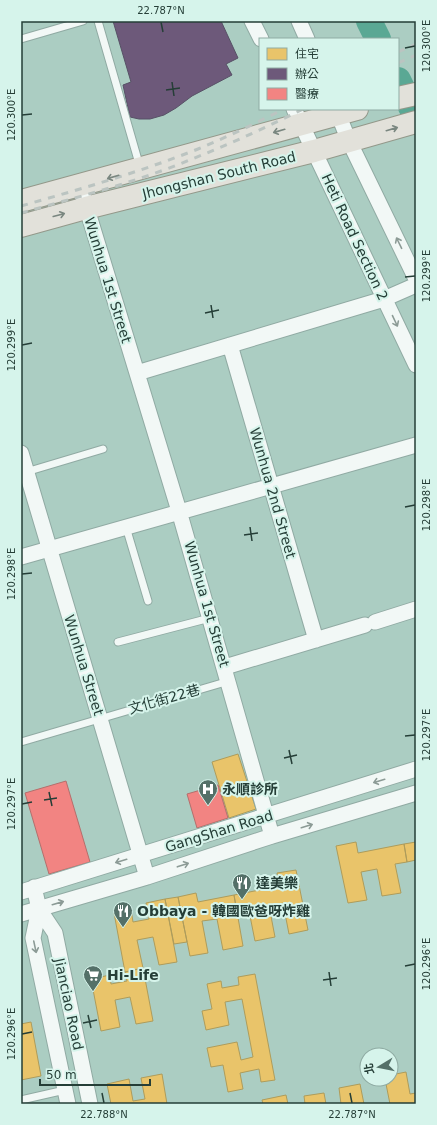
<svg xmlns="http://www.w3.org/2000/svg" width="437" height="1125" font-family="'DejaVu Sans','Noto Sans TC',sans-serif">
	<rect width="100%" height="100%" fill="#abcdc2"/>
	<path fill="#e9c46a" stroke="#ae9c5b" d="M238,754L256,809L229,818L212,762Z
		M356,842L358,853L404,844L407,862L395,864L401,893L382,896L377,869L361,872L367,900L348,903L336,846Z
		M416,842V860L407,862L404,844Z
		M296,870L308,930L289,934L283,903L269,906L275,937L255,941L249,911L237,913L234,895L280,886L277,873Z
		M196,893L198,902L234,895L243,946L223,950L217,919L202,921L208,953L190,956L178,897Z
		M178,897L187,942L174,944L165,899Z
		M165,899L177,962L159,965L153,937L137,940L143,968L125,972L114,913L131,910L133,922L149,919L146,903Z
		M143,968L153,1021L136,1024L130,997L115,1000L120,1027L101,1031L91,979L110,975L111,984L127,981L125,972Z
		M255,974L275,1080L261,1082L259,1069L240,1073L243,1089L228,1092L223,1065L211,1067L207,1048L237,1042L241,1060L253,1057L242,999L225,1002L229,1025L206,1030L202,1011L212,1009L207,984L221,981L222,988L239,985L238,977Z
		M31,1022L41,1076L21,1080V1024Z
		M406,1072L410,1094L416,1093V1104H390L385,1079H391V1075Z
		M162,1074L167,1104H111L107,1084L129,1079L133,1101L145,1099L141,1078Z
		M360,1084L364,1104H341L339,1088Z
		M324,1093L326,1104H305L304,1096Z
		M286,1095L288,1104H263L262,1100Z"/>
	<path fill="#6d597a" stroke="#575166" d="M113,21H221L238,58L226,64L232,75L192,96L176,108L164,115L150,119H139L130,117L123,85L131,82Z"/>
	<path fill="#f28482" stroke="#b46f6c" d="M66,781L90,862L49,874L25,793Z
		M218,785L228,818L197,828L187,794Z"/>
	<g fill="none" stroke-linecap="round" stroke-linejoin="round">
		<path stroke="#5aa894" stroke-width="26" d="M369,21L378,39
			M398,80L416,117"/>
		<g stroke="#90aaa3" stroke-width="9">
			<path id="service" d="M98,21L140,167
				M21,39L83,21
				M26,472L103,449
				M126,527L148,601
				M118,642L210,618
				M21,742L229,681
				M21,1100L65,1090"/>
		</g>
		<g stroke="#90aaa3" stroke-width="17">
			<path id="minor" d="M252,21L261,39
				M299,21L307,39
				M294,109L416,365
				M336,109L349,141L416,279
				M80,186L179,511L272,836
				M230,345L316,640
				M137,373L384,299L416,285
				M21,453L147,877
				M21,557L416,445
				M375,622L416,609
				M225,667L365,625
				M34,887L39,909L55,933L90,1104
				M21,892L416,769
				M39,909L33,938L68,1104
				M21,914L147,877L272,836L416,793"/>
		</g>
		<g stroke="#93988a" stroke-width="24">
			<path id="primary" d="M398,98L416,94
				M21,201L357,109
				M21,226L86,208L314,151L416,122"/>
		</g>
		<use href="#service" stroke="#f2f8f6" stroke-width="7"/>
		<use href="#minor" stroke="#f2f8f6" stroke-width="15"/>
		<use href="#primary" stroke="#e2e1da" stroke-width="22"/>
		<path stroke="#bbc4c1" stroke-width="3" stroke-dasharray="7 7" stroke-linecap="butt" d="M398,52L416,44
			M398,63L416,55
			M21,206C81,189 140,172 198,149C227,137 256,123 284,109
			M21,213C78,197 137,182 192,159C230,144 267,127 303,109"/>
	</g>
	<defs><path id="oneway-shaft" d="M-6 0H5M1.5-3L5.5 0L1.5 3" fill="none" stroke-width="1.6" stroke-linecap="round" stroke-linejoin="round"/></defs>
	<g stroke="#7a8780">
		<use href="#oneway-shaft" transform="translate(392 129) rotate(-16)"/>
		<use href="#oneway-shaft" transform="translate(279 131) rotate(164)"/>
		<use href="#oneway-shaft" transform="translate(113 177) rotate(164)"/>
		<use href="#oneway-shaft" transform="translate(59 215) rotate(-15)"/>
	</g>
	<g stroke="#8c9b96">
		<use href="#oneway-shaft" transform="translate(399 243) rotate(-116)"/>
		<use href="#oneway-shaft" transform="translate(395 321) rotate(65)"/>
		<use href="#oneway-shaft" transform="translate(379 781) rotate(163)"/>
		<use href="#oneway-shaft" transform="translate(307 826) rotate(-17)"/>
		<use href="#oneway-shaft" transform="translate(121 861) rotate(163)"/>
		<use href="#oneway-shaft" transform="translate(183 865) rotate(-18)"/>
		<use href="#oneway-shaft" transform="translate(58 903) rotate(-16)"/>
		<use href="#oneway-shaft" transform="translate(35 947) rotate(78)"/>
	</g>
	<path fill="none" stroke="#253e37" stroke-width="1.5" d="M161,22L163,32M405,48L415,46M172,82L174,96M166,90L180,88M22,115L32,114M405,277L415,276M211,305L213,318M205,313L219,310M22,345L32,343M405,507L415,505M250,527L252,541M244,535L258,533M22,574L32,573M405,736L415,735M289,750L292,764M284,758L297,755M49,792L52,806M44,800L57,798M22,804L32,802M405,966L415,964M329,972L331,986M323,980L337,978M88,1015L91,1028M83,1023L97,1020M22,1034L32,1032M102,1093L104,1103M350,1093L352,1103"/>
	<defs>
		<g id="hospital-pin" transform="scale(1)"><path d="M0 17L-7.5 6A9.5 9.5 0 1 1 7.5 6Z" fill="#547068" stroke="#d6f4eb"/><path d="M-5-5h3v3.5h4V-5h3V5h-3V1.5h-4V5h-3Z" fill="#fff"/></g>
		<g id="restaurant-pin" transform="scale(1)"><path d="M0 17L-7.5 6A9.5 9.5 0 1 1 7.5 6Z" fill="#547068" stroke="#d6f4eb"/><path d="M-5-6h1v4h1v-4h1v4h1v-4h1v5L-1.5 .5V6h-2V.5L-5-1ZM5-6V6H3V1.5H1.5Q1.5-4 5-6Z" fill="#fff"/></g>
		<g id="supermarket-pin" transform="scale(1)"><path d="M0 17L-7.5 6A9.5 9.5 0 1 1 7.5 6Z" fill="#547068" stroke="#d6f4eb"/><path d="M-6-5.5h2.5l.6 2H6L4.5 2H-2.5L-4.4-4H-6ZM-1.5 3.2a1.3 1.3 0 1 0 .1 0ZM3 3.2a1.3 1.3 0 1 0 .1 0Z" fill="#fff"/></g>
	</defs>
	<g fill-rule="evenodd">
		<use href="#hospital-pin" x="208" y="789"/>
		<use href="#restaurant-pin" x="242" y="883"/>
		<use href="#restaurant-pin" x="123" y="911"/>
		<use href="#supermarket-pin" x="93" y="975"/>
	</g>
	<g text-anchor="middle" stroke-width="4" stroke-linejoin="round" paint-order="stroke">
		<g font-size="14" fill="#253e37" stroke="#d6f4eb">
			<text transform="translate(219 175) rotate(-14)" y="5">Jhongshan South Road</text>
			<text transform="translate(355 237) rotate(65)" y="5">Heti Road Section 2</text>
			<text transform="translate(108 280) rotate(73)" y="5">Wunhua 1st Street</text>
			<text transform="translate(273 493) rotate(74)" y="5">Wunhua 2nd Street</text>
			<text transform="translate(207 604) rotate(74)" y="5">Wunhua 1st Street</text>
			<text transform="translate(84 665) rotate(73)" y="5">Wunhua Street</text>
			<text transform="translate(164 699) rotate(-16)" y="5">文化街22巷</text>
			<text transform="translate(219 831) rotate(-17)" y="5">GangShan Road</text>
			<text transform="translate(69 1004) rotate(78)" y="5">Jianciao Road</text>
		</g>
		<g font-size="14" font-weight="bold" fill="#253e37" stroke="#d6f4eb" text-anchor="start">
			<text x="222" y="794">永順診所</text>
			<text x="256" y="888">達美樂</text>
			<text x="137" y="916">Obbaya - 韓國歐爸呀炸雞</text>
			<text x="107" y="980">Hi-Life</text>
		</g>
	</g>
	<rect width="437" height="1125" fill="none" stroke="#d6f4eb" stroke-width="44"/>
	<rect x="259" y="38" width="140" height="72" fill="#d6f4eb" stroke="#8faba3"/>
	<rect x="267" y="48" width="20" height="12" fill="#e9c46a" stroke="#8faba3"/>
	<text x="295" y="58" font-size="12" fill="#253e37">住宅</text>
	<rect x="267" y="68" width="20" height="12" fill="#6d597a" stroke="#8faba3"/>
	<text x="295" y="78" font-size="12" fill="#253e37">辦公</text>
	<rect x="267" y="88" width="20" height="12" fill="#f28482" stroke="#8faba3"/>
	<text x="295" y="98" font-size="12" fill="#253e37">醫療</text>
	<g transform="translate(379 1067) rotate(260)"><circle r="19" fill="#d6f4eb" stroke="#8faba3"/>
	<path d="M0-3L7 15L0 10L-7 15Z" fill="#547068"/>
	<text y="-6" font-size="11" font-weight="bold" text-anchor="middle" fill="#253e37">北</text>
	</g>
	<path d="M40 1079v6h110v-6" fill="none" stroke="#253e37" stroke-width="2"/>
	<text x="46" y="1079" font-size="12" fill="#253e37" stroke="#d6f4eb" stroke-width="3" paint-order="stroke">50 m</text>
	<rect x="22" y="22" width="393" height="1081" fill="none" stroke="#253e37" stroke-width="1.5"/>
	<g font-size="10" text-anchor="middle" fill="#253e37">
		<text x="161" y="14">22.787°N</text>
		<text transform="translate(426 46) rotate(-90)" y="4">120.300°E</text>
		<text transform="translate(11 115) rotate(-90)" y="4">120.300°E</text>
		<text transform="translate(426 276) rotate(-90)" y="4">120.299°E</text>
		<text transform="translate(11 345) rotate(-90)" y="4">120.299°E</text>
		<text transform="translate(426 505) rotate(-90)" y="4">120.298°E</text>
		<text transform="translate(11 574) rotate(-90)" y="4">120.298°E</text>
		<text transform="translate(426 735) rotate(-90)" y="4">120.297°E</text>
		<text transform="translate(11 804) rotate(-90)" y="4">120.297°E</text>
		<text transform="translate(426 964) rotate(-90)" y="4">120.296°E</text>
		<text transform="translate(11 1034) rotate(-90)" y="4">120.296°E</text>
		<text x="104" y="1118">22.788°N</text>
		<text x="352" y="1118">22.787°N</text>
	</g>
</svg>
